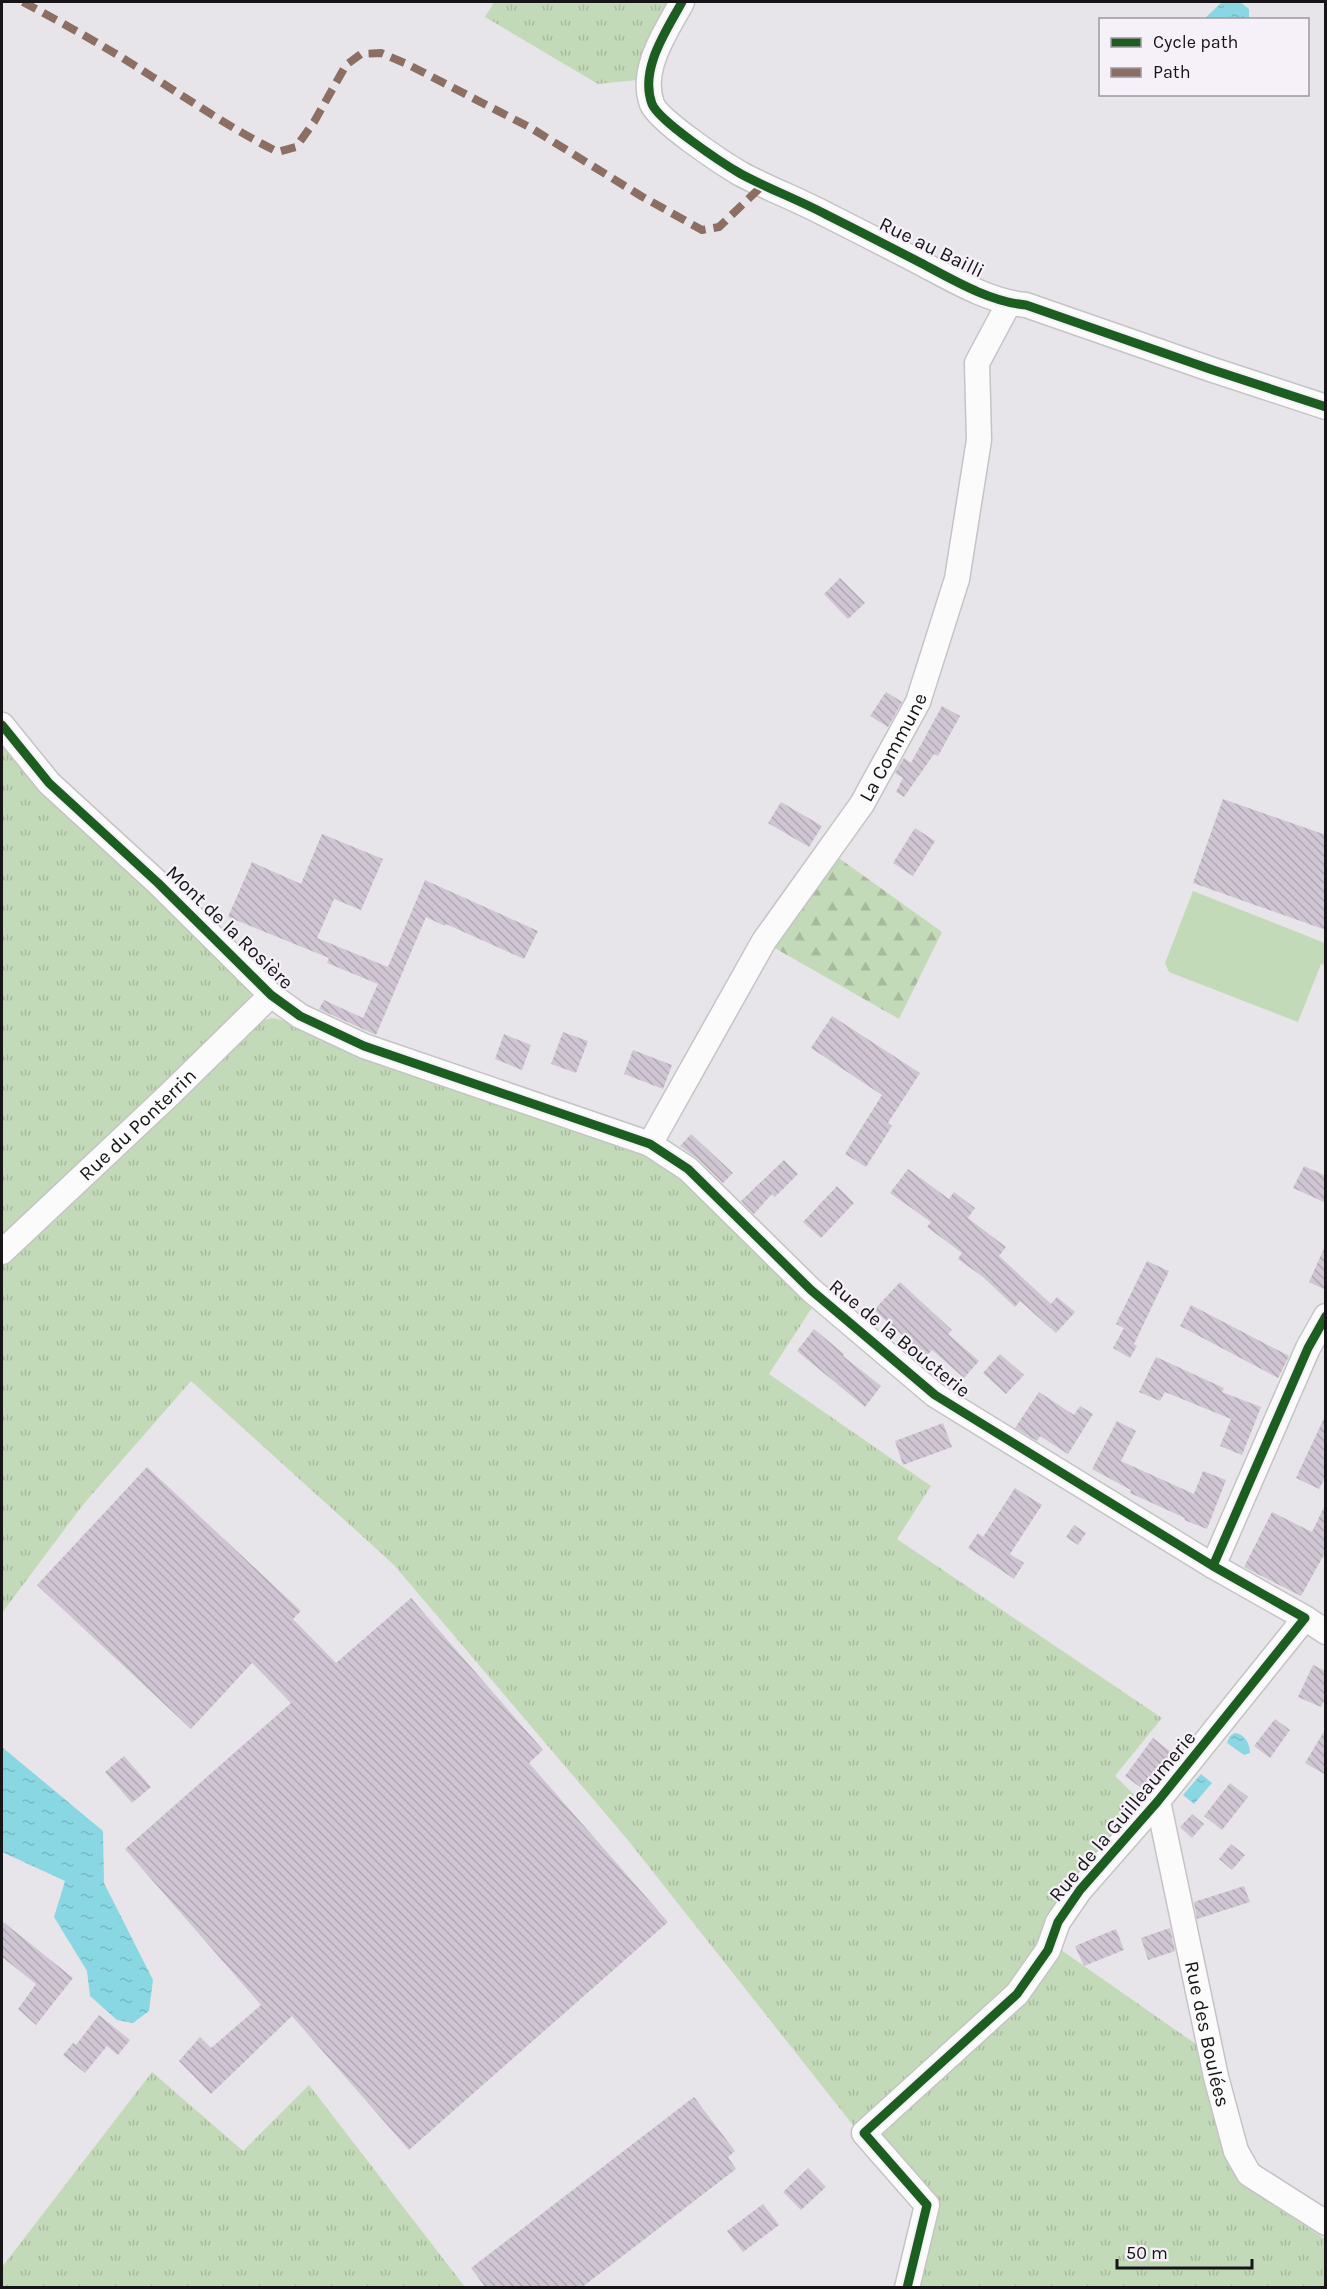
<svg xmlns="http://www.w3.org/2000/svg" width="1327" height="2289" font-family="Karla,sans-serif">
	<defs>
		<pattern id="grass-tufts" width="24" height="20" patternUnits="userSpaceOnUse" patternTransform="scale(1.5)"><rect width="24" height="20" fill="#c3dab8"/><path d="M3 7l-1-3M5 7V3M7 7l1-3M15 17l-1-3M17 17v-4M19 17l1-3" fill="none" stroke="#a7ba9d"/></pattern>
		<pattern id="forest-firs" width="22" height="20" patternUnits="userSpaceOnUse" patternTransform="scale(1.5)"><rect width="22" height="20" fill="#c3dab8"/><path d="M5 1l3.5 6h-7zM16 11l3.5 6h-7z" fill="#a7ba9d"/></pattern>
		<pattern id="water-ripples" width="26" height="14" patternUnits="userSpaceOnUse" patternTransform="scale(1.5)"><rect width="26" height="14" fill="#8ad7e4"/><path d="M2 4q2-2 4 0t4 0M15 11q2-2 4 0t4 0" fill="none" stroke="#76b8c3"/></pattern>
		<pattern id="building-back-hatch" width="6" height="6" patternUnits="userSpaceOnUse" patternTransform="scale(1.5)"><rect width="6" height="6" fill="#cfc5d3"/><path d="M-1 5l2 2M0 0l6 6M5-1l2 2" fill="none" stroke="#b1a8b4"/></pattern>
	</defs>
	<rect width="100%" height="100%" fill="#e8e5ea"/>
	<path fill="url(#grass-tufts)" d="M494,2H673L637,80L598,84L485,17Z
		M2,741L250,987L251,1003L2,1238Z
		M272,1018L287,1021L658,1159L698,1187L815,1303L769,1374L931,1486L897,1539L1162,1718L1115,1776L1146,1806L1023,1975L856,2129L627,1839L393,1564L191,1381L82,1506L2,1613V1261L258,1022Z
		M1054,1945L1200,2047L1232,2163L1247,2188L1325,2239V2287H914L937,2197L879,2141L883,2123Z
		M152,2072L243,2151L309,2085L465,2287H2V2267Z"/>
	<path fill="url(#forest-firs)" d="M836,856L942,932L899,1019L773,947Z"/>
	<path fill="#c3dab8" d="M1193,891L1325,943V965L1321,964L1298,1022L1169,972L1165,963Z"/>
	<path fill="url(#water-ripples)" d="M1222,2H1240L1249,9V19H1204Z
		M1235,1733C1245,1734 1250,1744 1250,1753L1244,1755L1227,1743L1230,1736Z
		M2,1747L103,1831L104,1883L153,1980L149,2011L133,2023L117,2020L90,1996L87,1971L54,1917L65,1881L2,1852Z
		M1201,1774L1212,1783L1194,1804L1183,1795Z"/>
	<path fill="url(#building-back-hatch)" d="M840,578L865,603L848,619L824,594Z
		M886,692L902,702L888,727L870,716Z
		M942,706L960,716L938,756L934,754L904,797L896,792L903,778L895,773L904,758L911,763Z
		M1223,799L1326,835V930L1193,883Z
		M781,802L822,826L809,847L768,823Z
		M915,828L935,841L913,876L893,863Z
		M322,834L383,859L361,910L334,899L317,938L388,967L425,880L538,931L524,959L446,924L445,926L426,917L376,1035L319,1009L324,1000L363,1018L378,984L327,963L329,958L228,917L252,862L301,884Z
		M832,1016L920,1073L888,1123L892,1126L866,1167L845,1154L882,1095L811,1048Z
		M563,1032L588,1041L576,1073L551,1064Z
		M504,1034L531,1045L522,1070L495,1059Z
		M633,1050L672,1065L663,1089L624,1074Z
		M691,1134L733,1173L723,1183L698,1159L680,1146Z
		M784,1160L798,1174L775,1197L772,1194L754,1214L741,1201Z
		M1304,1166L1326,1176V1203L1293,1188Z
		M908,1169L949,1199L954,1192L975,1208L968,1218L1006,1247L999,1256L1051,1304L1057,1297L1075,1312L1056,1333L1020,1301L1015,1307L983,1277L958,1259L962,1253L927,1227L931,1222L890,1193Z
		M837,1186L854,1203L821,1238L803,1222Z
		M1326,1244V1290L1309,1282Z
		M1147,1261L1169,1271L1134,1344L1137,1346L1130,1358L1113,1348L1124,1328L1116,1324Z
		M900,1282L952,1330L948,1334L979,1361L964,1378L932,1350L926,1356L874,1310Z
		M1191,1305L1289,1356L1278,1378L1180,1326Z
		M814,1329L844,1354L843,1356L881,1386L865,1407L797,1351Z
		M1000,1354L1024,1375L1006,1394L983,1373Z
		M1156,1357L1224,1388L1222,1392L1261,1407L1242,1455L1220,1446L1231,1419L1165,1392L1160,1401L1139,1392Z
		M1039,1392L1074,1415L1080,1406L1093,1414L1068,1454L1040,1436L1037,1441L1015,1428Z
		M1326,1414V1476L1319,1489L1296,1478Z
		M1117,1421L1136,1431L1121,1461L1194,1494L1203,1471L1226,1480L1207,1529L1184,1520L1185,1518L1130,1493L1131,1490L1092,1469Z
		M943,1423L952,1447L903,1465L895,1441Z
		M147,1467L301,1611L293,1619L336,1663L411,1598L543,1750L529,1763L668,1922L409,2150L292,2016L211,2094L179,2061L200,2037L211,2048L261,2005L125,1849L291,1703L252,1663L191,1729L37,1585Z
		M1015,1488L1042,1505L1010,1554L1024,1563L1014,1579L968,1548L978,1533L983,1537Z
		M1326,1503V1551L1301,1596L1244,1567L1272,1512L1312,1532Z
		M1074,1525L1086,1533L1078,1545L1066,1537Z
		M1313,1665L1326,1671V1697L1321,1707L1298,1697Z
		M1275,1719L1290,1730L1270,1758L1254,1746Z
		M1326,1728V1775L1305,1763Z
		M1153,1738L1176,1756L1147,1792L1125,1776Z
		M124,1756L151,1787L132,1803L105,1772Z
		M1230,1783L1248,1797L1222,1830L1204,1816Z
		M1192,1814L1204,1824L1192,1838L1180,1827Z
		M1231,1844L1245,1855L1232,1870L1219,1859Z
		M1244,1886L1250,1902L1197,1919L1194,1902Z
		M2,1921L73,1978L36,2025L18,2009L36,1984L2,1957Z
		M1170,1928L1175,1951L1148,1960L1141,1938Z
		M1116,1929L1124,1950L1084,1966L1075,1946Z
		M99,2015L130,2040L118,2055L107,2046L85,2073L63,2055L73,2043L76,2045Z
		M694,2097L735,2151L728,2157L736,2169L581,2288H486L471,2268Z
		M808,2168L826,2187L801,2210L783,2192Z
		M763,2204L779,2225L743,2252L727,2231Z"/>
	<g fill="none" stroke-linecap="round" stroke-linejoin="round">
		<g stroke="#c5c3c6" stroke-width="27">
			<g id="minor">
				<path d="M682,2C667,30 639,69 652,104C659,121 722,163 741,174C769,189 799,200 827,215C859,231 890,247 921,263C953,280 990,302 1026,305L1210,369L1326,407"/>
				<path d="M2,725L49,783L158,883L271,995L300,1016L364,1046L650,1144L688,1169L811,1290L935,1395L1213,1566L1305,1618L1326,1632"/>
				<path id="s1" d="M650,1144L764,941L862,804L918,702L957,579L979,440L977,363L1009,303"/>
				<path id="s2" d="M2,1252L169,1095L271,995"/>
				<path d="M1213,1566L1308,1348L1326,1316"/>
				<path id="s3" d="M1158,1801L1216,2077L1236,2151L1249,2174L1326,2223"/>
				<path d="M907,2288L927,2205L864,2133L1017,1994L1048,1950L1058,1922L1080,1890L1158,1801L1305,1618"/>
			</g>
		</g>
		<use href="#minor" stroke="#fcfbfc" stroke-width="24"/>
		<path stroke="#8d6e63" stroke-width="8" stroke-dasharray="15 8" stroke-linecap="butt" d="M23,2C66,25 110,49 151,76C193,102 233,130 278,152L296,147L314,122L346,65L361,54L381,53L407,64L531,128L641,196L702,230L719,227L764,184"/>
		<g stroke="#f6f0f9" stroke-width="13">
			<path id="cycleway" d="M682,2C667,30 639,69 652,104C659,121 722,163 741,174C769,189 799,200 827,215C859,231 890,247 921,263C953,280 990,302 1026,305L1210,369L1326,407
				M2,725L49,783L158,883L271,995L300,1016L364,1046L650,1144L688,1169L811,1290L935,1395L1213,1566L1305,1618L1158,1801L1080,1890L1058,1922L1048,1950L1017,1994L864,2133L927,2205L907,2288
				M1213,1566L1308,1348L1326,1316"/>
		</g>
		<use href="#cycleway" stroke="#1b5e20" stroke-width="9"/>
	</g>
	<g text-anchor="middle" stroke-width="4.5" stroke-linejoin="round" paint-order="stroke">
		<g font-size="20" fill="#171518" stroke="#f6f0f9">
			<text transform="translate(932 247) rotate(26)" y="7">Rue au Bailli</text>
			<text dy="7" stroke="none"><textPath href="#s1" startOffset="466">La Commune</textPath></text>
			<text transform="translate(230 927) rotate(44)" y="7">Mont de la Rosière</text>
			<text dy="7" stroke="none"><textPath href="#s2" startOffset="186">Rue du Ponterrin</textPath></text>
			<text transform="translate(900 1338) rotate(39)" y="7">Rue de la Boucterie</text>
			<text transform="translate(1122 1816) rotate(-50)" y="7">Rue de la Guilleaumerie</text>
			<text dy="7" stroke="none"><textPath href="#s3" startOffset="238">Rue des Boulées</textPath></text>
		</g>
	</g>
	<rect width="1327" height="2289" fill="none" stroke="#171518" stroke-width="6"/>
	<rect x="1099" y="18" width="210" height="78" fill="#f6f0f9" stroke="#9d989f" stroke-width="1.5"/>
	<rect x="1111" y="38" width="30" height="9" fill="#1b5e20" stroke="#9d989f" stroke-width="1.5"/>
	<text x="1153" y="48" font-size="18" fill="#171518">Cycle path</text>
	<rect x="1111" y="68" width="30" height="9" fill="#8d6e63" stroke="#9d989f" stroke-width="1.5"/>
	<text x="1153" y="78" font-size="18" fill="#171518">Path</text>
	<path d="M1117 2259v9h135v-9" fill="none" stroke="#171518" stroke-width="3"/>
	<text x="1126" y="2259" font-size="18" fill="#171518" stroke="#f6f0f9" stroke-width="4.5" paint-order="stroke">50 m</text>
</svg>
